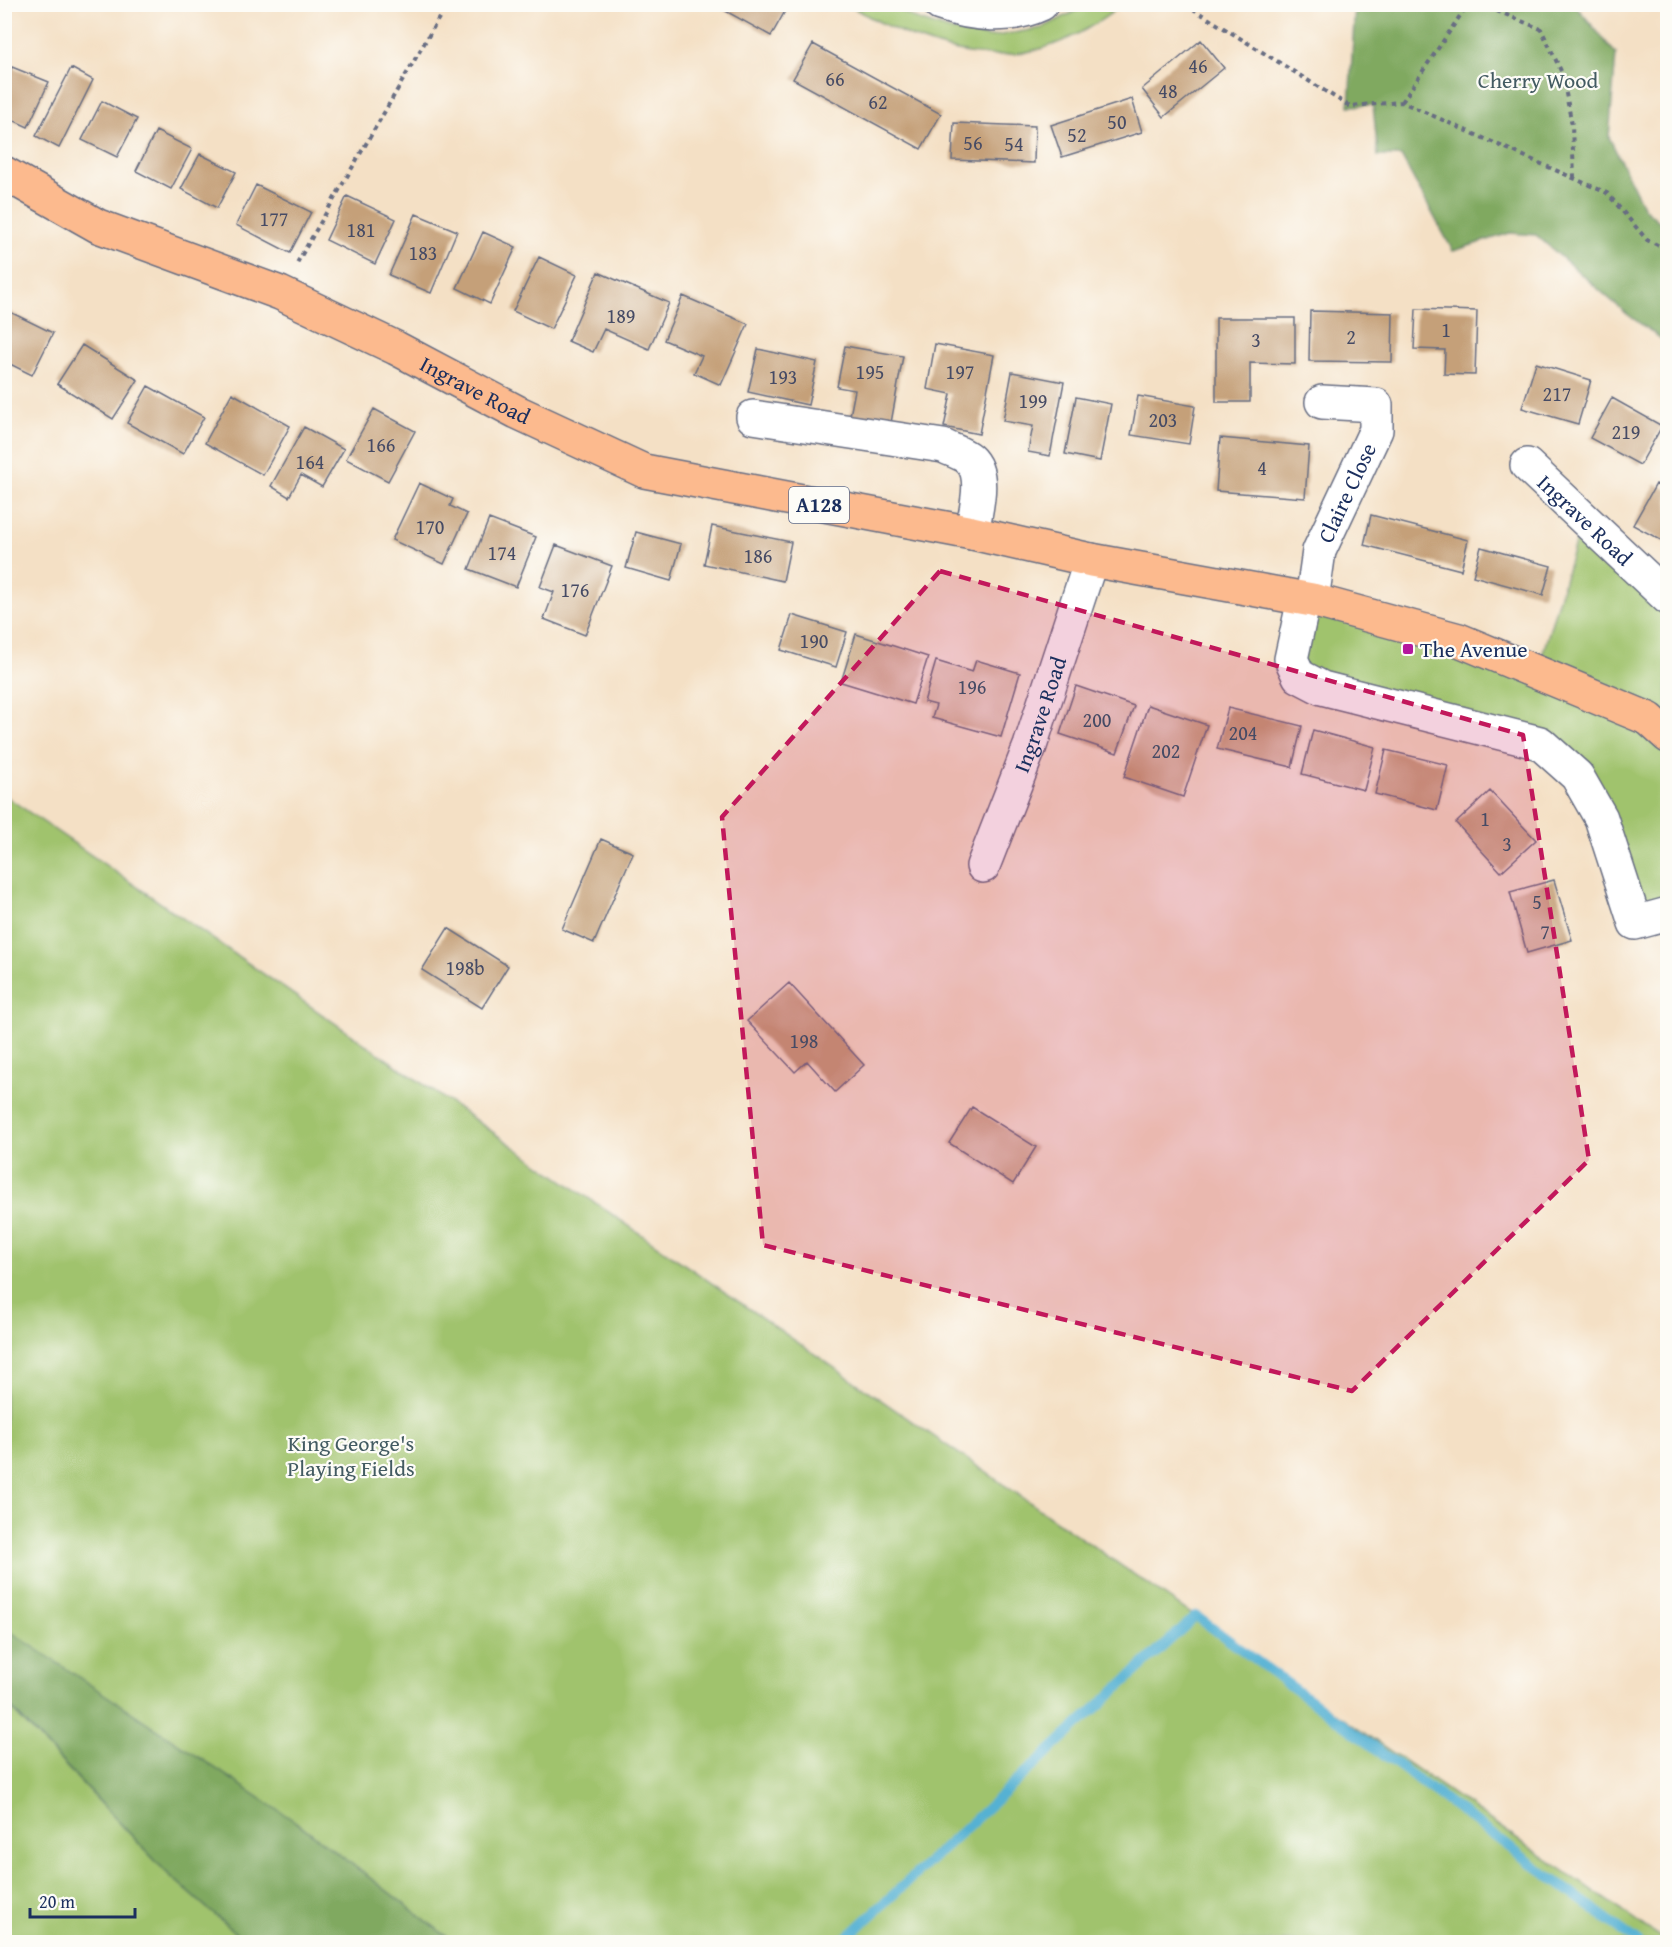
<svg xmlns="http://www.w3.org/2000/svg" width="1672" height="1947" font-family="'Gentium Book Plus',serif">
	<rect width="100%" height="100%" fill="#fdfcf7"/>
	<filter id="ink" filterUnits="userSpaceOnUse"><feTurbulence type="fractalNoise" baseFrequency=".0167" numOctaves="2"/><feDisplacementMap in="SourceGraphic" scale="12" xChannelSelector="R" yChannelSelector="G"/><feConvolveMatrix kernelMatrix="1 2 1 2 8 2 1 2 1" color-interpolation-filters="sRGB"/></filter>
	<filter id="wash" filterUnits="userSpaceOnUse"><feTurbulence type="fractalNoise" baseFrequency=".008" numOctaves="4" result="noise"/><feDisplacementMap in="SourceGraphic" scale="24" xChannelSelector="R" yChannelSelector="G"/><feGaussianBlur stdDeviation="1.35" result="paint"/><feColorMatrix in="noise" values="0 0 0 0 0 0 0 0 0 0 0 0 0 0 0 0 0 1.4 0 .05"/><feComposite in="paint" operator="in"/></filter>
	<g filter="url(#wash)">
		<rect width="100%" height="100%" fill="#f4e0c5"/>
		<path fill="#a0c36d" stroke="#5e7966" stroke-width="1.5" d="M848,5H890L916,19L950,30L990,37L1042,28L1087,5H1122C1025,81 948,62 848,5Z
			M1583,516L1667,598V914L1635,923L1601,818L1541,743L1299,676L1304,599L1537,673Z
			M4,795L1667,1942H454L299,1824L5,1659Z
			M4,1701L167,1873L246,1942H5Z"/>
		<path fill="#80a960" stroke="#4e6c5f" stroke-width="1.5" d="M1355,5H1575L1616,54L1609,137L1644,208L1667,228V343L1627,314L1536,235L1510,233L1453,251L1401,156H1378L1373,105L1349,106Z
			M5,1628L299,1824L454,1942H246L167,1873L5,1701Z"/>
		<g fill="none" stroke-linecap="round" stroke-linejoin="round">
			<path stroke="#54b1d3" stroke-width="10" d="M842,1942L1196,1616L1638,1942"/>
		</g>
		<g id="blocks">
			<path fill="#c5a079" d="M713,4H789L771,36Z
				M1201,40L1224,68L1164,117L1142,89Z
				M813,44L941,114L921,149L793,79Z
				M12,67L49,82L28,127L4,116V85Z
				M71,68L93,80L59,148L36,136Z
				M1132,99L1142,132L1062,157L1051,125Z
				M102,101L137,119L117,157L82,140Z
				M954,123L1035,126L1034,163L952,160Z
				M156,131L192,149L171,189L136,171Z
				M200,154L236,172L217,208L181,189Z
				M256,185L311,212L290,253L236,225Z
				M347,196L396,219L375,264L326,240Z
				M416,214L457,231L431,293L389,275Z
				M483,232L516,247L490,304L457,288Z
				M539,257L577,275L551,329L513,311Z
				M598,272L669,303L649,349L604,329L593,352L568,341Z
				M683,296L748,324L721,385L694,373L702,356L664,340Z
				M4,309L53,333L32,375L4,361Z
				M1416,309L1477,311L1475,375L1444,374L1445,350L1414,349Z
				M1310,311L1393,313L1392,362L1309,361Z
				M1216,318H1295V364L1250,363V402H1216Z
				M935,344L994,355L979,434L944,427L951,394L927,389Z
				M82,345L138,380L113,419L57,384Z
				M845,346L903,356L891,423L850,416L855,390L837,387Z
				M758,349L817,362L808,405L748,392Z
				M1536,363L1591,380L1578,424L1522,408Z
				M1012,372L1064,382L1050,456L1028,452L1033,426L1003,421Z
				M148,386L204,417L183,454L127,423Z
				M232,393L290,426L263,475L205,443Z
				M1138,396L1195,406L1189,444L1131,435Z
				M1076,397L1111,404L1100,461L1065,454Z
				M1612,398L1662,426L1640,465L1590,438Z
				M374,409L415,431L388,481L346,459Z
				M304,427L344,449L322,487L301,475L289,497L271,486Z
				M1220,438L1309,446L1305,498L1216,491Z
				M419,483L453,499L450,506L467,514L444,564L392,540Z
				M1656,484L1668,490V544L1633,525Z
				M1371,515L1468,540L1461,570L1364,545Z
				M489,519L536,537L516,587L469,569Z
				M712,526L791,542L783,581L704,564Z
				M636,532L681,544L671,581L626,568Z
				M556,545L612,566L585,635L544,619L554,592L540,587Z
				M1481,547L1551,566L1543,595L1473,576Z
				M792,615L847,632L836,667L781,650Z
				M856,634L928,657L913,704L841,682Z
				M976,660L1020,673L1001,737L932,718L936,705L924,702L936,661L972,672Z
				M1076,686L1134,706L1117,753L1060,734Z
				M1148,705L1207,725L1183,797L1124,777Z
				M1228,708L1302,726L1292,767L1217,749Z
				M1313,730L1375,747L1364,790L1302,774Z
				M1386,750L1448,765L1437,810L1375,794Z
				M1490,791L1536,840L1501,872L1456,823Z
				M601,839L633,853L594,943L562,929Z
				M1554,880L1572,940L1527,953L1510,892Z
				M448,928L508,966L482,1008L422,970Z
				M789,983L864,1065L835,1092L807,1061L795,1072L747,1021Z
				M972,1107L1036,1147L1013,1184L949,1143Z"/>
		</g>
	</g>
	<g filter="url(#ink)">
		<use href="#blocks" fill-opacity="0" stroke="#676d82" stroke-width="1.5"/>
		<g fill="none" stroke-linecap="round" stroke-linejoin="round">
			<g stroke="#676d82" stroke-width="36">
				<g id="minor">
					<path d="M940,4C972,15 1010,19 1041,4"/>
					<path d="M753,417L943,446C951,450 962,453 969,459C987,475 975,512 972,533"/>
					<path id="s1" d="M1527,465L1668,598"/>
					<path d="M1304,599L1291,659L1299,676L1322,688L1540,743L1577,776L1601,818L1635,923L1668,914"/>
					<path id="s2" d="M1312,600L1319,551L1376,430V405L1322,402"/>
					<path id="s3" d="M983,866L1030,746L1091,560"/>
				</g>
			</g>
			<g stroke="#676d82" stroke-width="36">
				<g id="primary">
					<path id="s4" d="M4,173L98,226L280,293L396,348L517,412L644,471L972,533L1091,560L1312,600L1459,640L1649,719L1668,736"/>
				</g>
			</g>
			<path stroke="#676d82" stroke-width="4" stroke-dasharray="4.5 4.5" stroke-linecap="butt" d="M1185,4L1349,106L1402,102L1607,193L1647,240L1668,250
				M1480,4L1541,29L1562,73L1572,125L1574,178
				M1402,102L1468,4
				M297,263L447,4"/>
			<use href="#minor" stroke="#fff" stroke-width="33"/>
			<use href="#primary" stroke="#fcba8e" stroke-width="33"/>
		</g>
	</g>
	<path fill="#c2185b" fill-opacity="0.2" stroke="#c2185b" stroke-width="4.5" stroke-dasharray="12 8" stroke-linejoin="round" d="M940,571L1523,735L1589,1160L1352,1391L763,1245L722,817Z"/>
	<rect fill="#b5179e" stroke="#fdfcf7" stroke-width="2" x="1402" y="643" width="12" height="12" rx="3"/>
	<g text-anchor="middle" stroke-width="4.5" stroke-linejoin="round" paint-order="stroke">
		<g font-size="20" fill="#464b65">
			<text x="1198" y="73">46</text>
			<text x="835" y="86">66</text>
			<text x="1168" y="98">48</text>
			<text x="878" y="109">62</text>
			<text x="1117" y="129">50</text>
			<text x="1077" y="142">52</text>
			<text x="973" y="150">56</text>
			<text x="1014" y="151">54</text>
			<text x="274" y="226">177</text>
			<text x="361" y="237">181</text>
			<text x="423" y="260">183</text>
			<text x="621" y="323">189</text>
			<text x="1446" y="337">1</text>
			<text x="1351" y="344">2</text>
			<text x="1256" y="347">3</text>
			<text x="870" y="379">195</text>
			<text x="960" y="379">197</text>
			<text x="783" y="384">193</text>
			<text x="1557" y="401">217</text>
			<text x="1033" y="408">199</text>
			<text x="1163" y="427">203</text>
			<text x="1626" y="439">219</text>
			<text x="381" y="452">166</text>
			<text x="310" y="469">164</text>
			<text x="1262" y="475">4</text>
			<text x="430" y="534">170</text>
			<text x="502" y="560">174</text>
			<text x="758" y="563">186</text>
			<text x="575" y="597">176</text>
			<text x="814" y="648">190</text>
			<text x="972" y="694">196</text>
			<text x="1097" y="727">200</text>
			<text x="1243" y="740">204</text>
			<text x="1166" y="758">202</text>
			<text x="1485" y="826">1</text>
			<text x="1507" y="851">3</text>
			<text x="1537" y="909">5</text>
			<text x="1545" y="939">7</text>
			<text x="465" y="975">198b</text>
			<text x="804" y="1048">198</text>
		</g>
		<rect fill="#fdfcf7" stroke="#5f6c8c" stroke-width="1.5" x="789" y="487" width="60" height="36" rx="4.5"/>
		<g font-size="21" font-weight="bold" fill="#1b2f5e">
			<text x="819" y="512">A128</text>
		</g>
		<g font-size="22" fill="#435b62" stroke="#fdfcf7">
			<text x="1538" y="88">Cherry Wood</text>
			<text x="351" y="1451">King George's<tspan x="351" dy="25">Playing Fields</tspan></text>
		</g>
		<g font-size="22" fill="#1b2f5e" stroke="#fdfcf7">
			<text dy="8" stroke="none"><textPath href="#s4" startOffset="520">Ingrave Road</textPath></text>
			<text dy="8" stroke="none"><textPath href="#s2" startOffset="114">Claire Close</textPath></text>
			<text dy="8" stroke="none"><textPath href="#s1" startOffset="80">Ingrave Road</textPath></text>
			<text dy="8" stroke="none"><textPath href="#s3" startOffset="162">Ingrave Road</textPath></text>
		</g>
		<g font-size="22" fill="#1b2f5e" stroke="#fdfcf7" text-anchor="start">
			<text x="1420" y="657">The Avenue</text>
		</g>
	</g>
	<rect width="1672" height="1947" fill="none" stroke="#fdfcf7" stroke-width="24"/>
	<path d="M30 1908v9h105v-9" fill="none" stroke="#1b2f5e" stroke-width="3"/>
	<text x="39" y="1908" font-size="18" fill="#1b2f5e" stroke="#fdfcf7" stroke-width="4.5" paint-order="stroke">20 m</text>
</svg>
